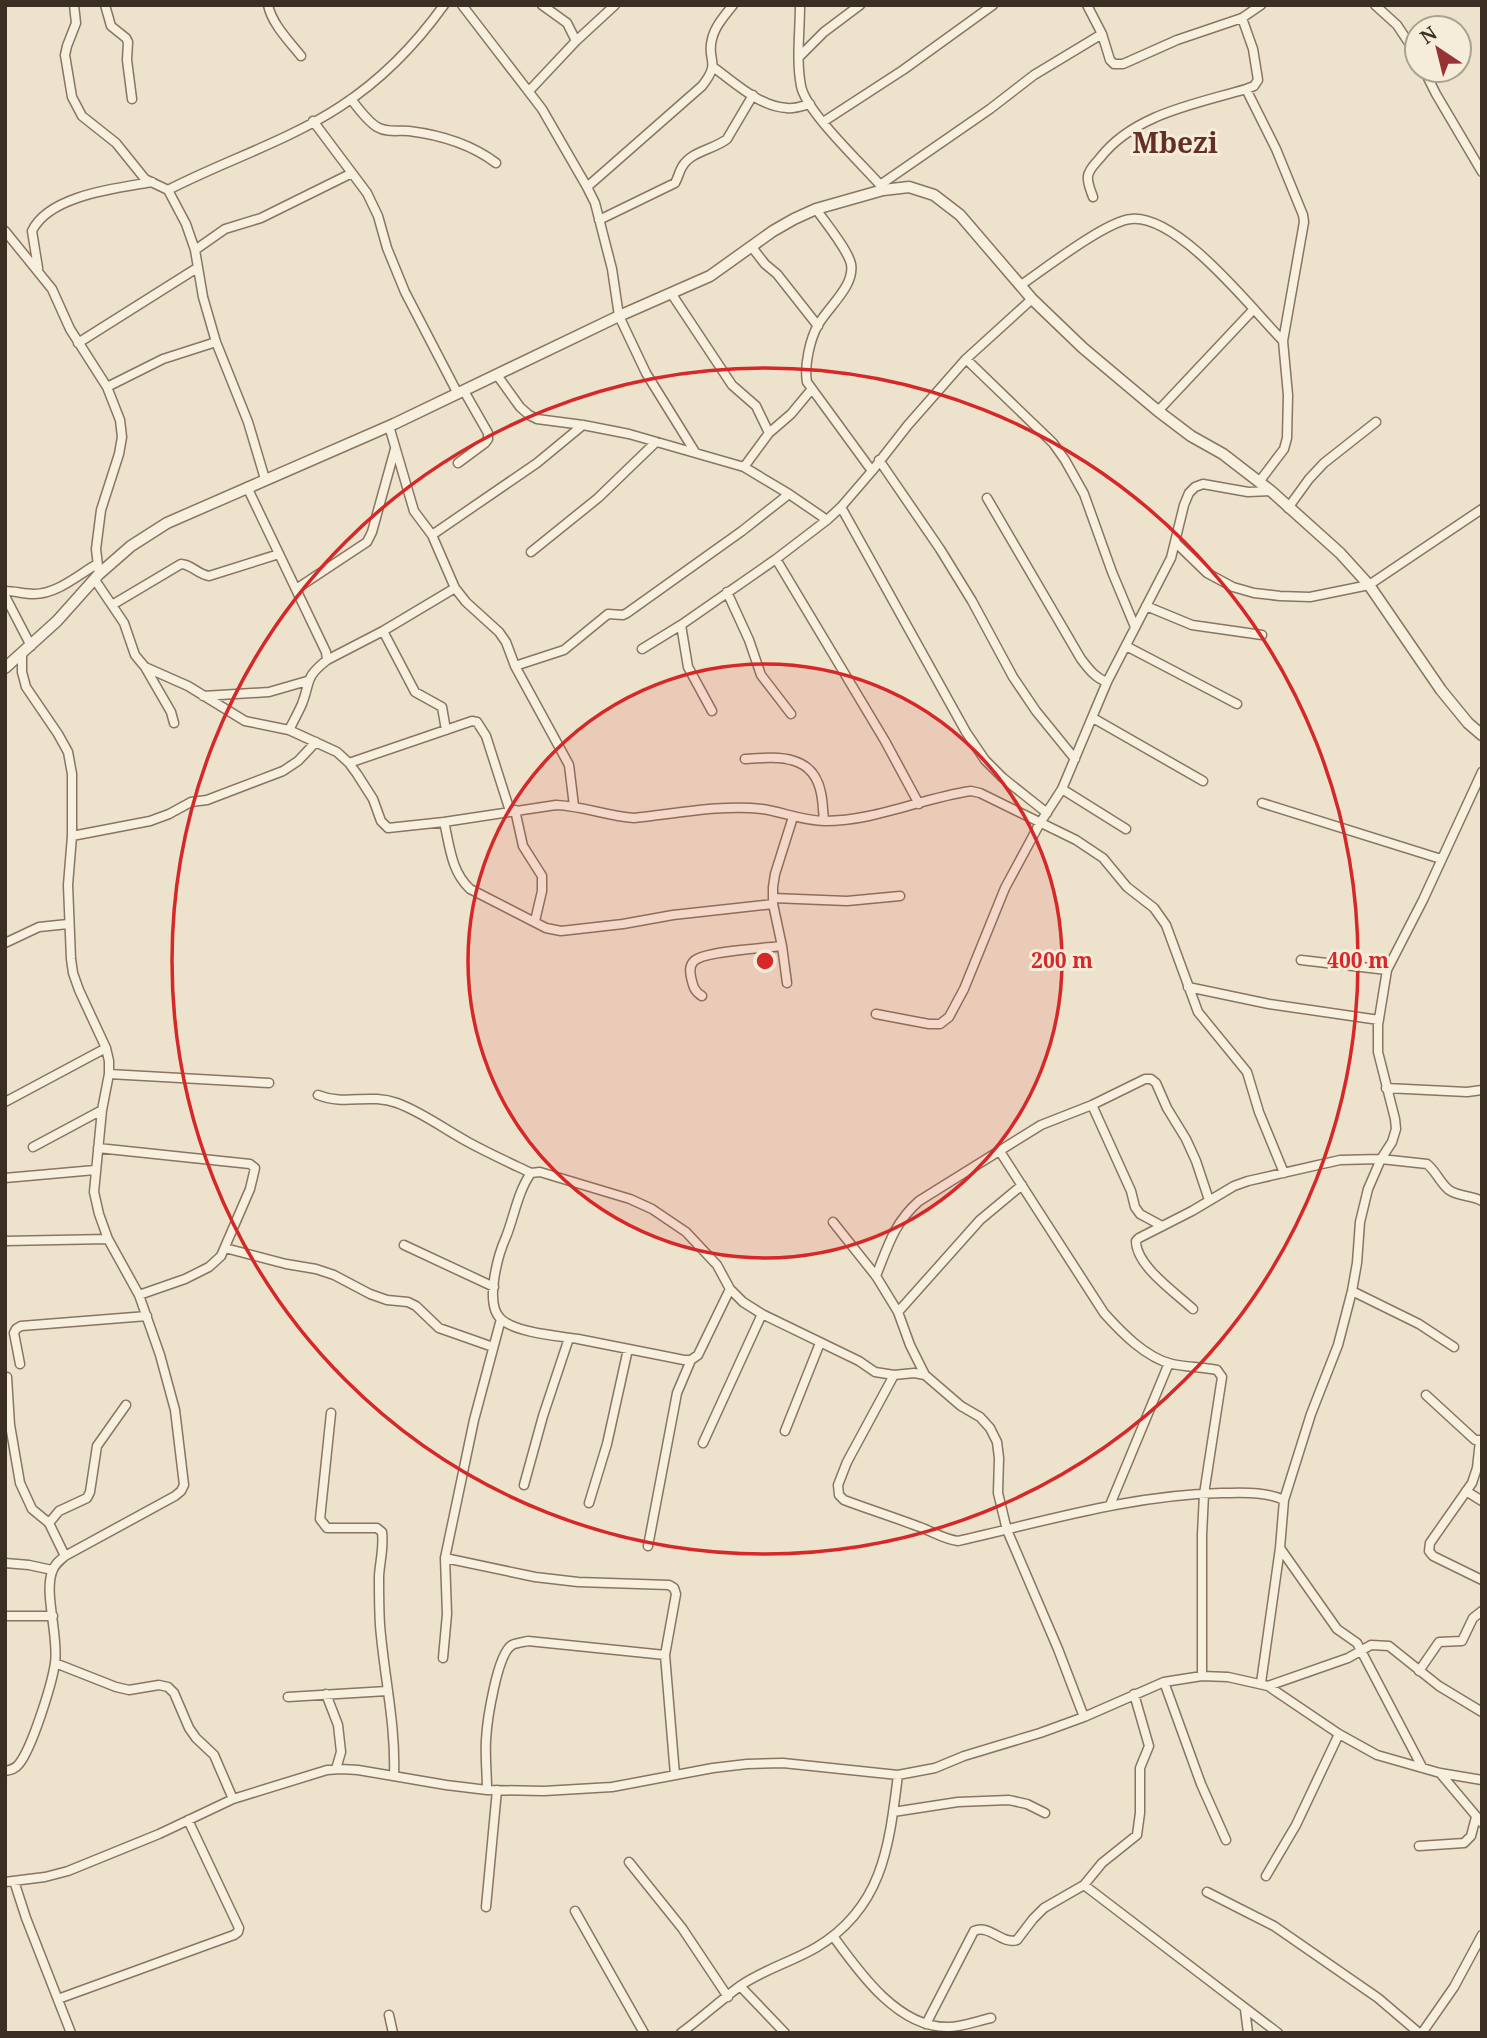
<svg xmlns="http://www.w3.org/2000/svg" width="1487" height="2038" font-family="'Noto Serif',serif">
	<rect width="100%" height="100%" fill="#ede2cb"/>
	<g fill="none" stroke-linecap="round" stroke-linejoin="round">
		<g stroke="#897560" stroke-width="11">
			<path id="minor" d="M74,5L76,23L67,46L65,55L72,97L82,116L116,143L145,179L168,190L186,224L195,250L203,297L216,342L248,422L265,479
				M105,5L111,26L126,38L128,42L127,60L132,99
				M268,5C272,24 289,41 301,56
				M462,5L542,109L587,187L595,203L612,269L619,316L646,373L695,452
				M542,5L567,23L576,41
				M800,5C800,32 796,60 801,86C806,112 863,165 882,187
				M1087,5L1102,34L1110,60L1114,64H1123L1177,40L1242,18L1261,5
				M1375,5L1397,25L1417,55
				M799,57L824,32L860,5
				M713,67C734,82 760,107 787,108C795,109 802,106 810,104
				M1424,70L1436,94L1482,172
				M1246,89L1276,149L1303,215L1304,222L1283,341L1288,395L1287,438L1284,449L1259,482
				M529,91L576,41L615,5
				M351,99C358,108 367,121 377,127C387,133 399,130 409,131C441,135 471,144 496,163
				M313,121L367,193L378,216L387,248L405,292L458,394
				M823,122L903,70L993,5
				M880,185L990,109L1034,75L1102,34
				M587,187L702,86C722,61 706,61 712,39C715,26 725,15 733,5
				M168,190C224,161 288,141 341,106C381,80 416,44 444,5
				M1093,197C1091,191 1087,183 1088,176C1089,169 1096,163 1100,158C1134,114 1196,104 1246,89L1254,86L1258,80L1253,49L1242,18
				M816,209C825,222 848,250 851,264C855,286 828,307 818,325C810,339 804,366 807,382L872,471
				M599,220L675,183C678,178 679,172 682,167C691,151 713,150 727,139L753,95
				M5,231L52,289L70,329L107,387L120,420L122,437L119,454L101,510L96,549L99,574
				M751,246L765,264L777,274L818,326
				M195,250L225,229L261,218L352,173
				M38,268L32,231C49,195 118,188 152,182
				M1021,285C1043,270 1106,221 1131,219C1178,214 1252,309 1283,341
				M671,293L732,385L756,406L769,433
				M78,343L197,268
				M966,359L1053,443L1065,460L1084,494L1112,572L1135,627
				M497,375L520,407L529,415L537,419L583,425L629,434L744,467L789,494L827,520
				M107,387L163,359L216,342
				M1158,411L1253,310
				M389,426L414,511L432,535L455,588L466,602L499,632L506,642L515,666L569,765L574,806
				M879,460L940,549L972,601L1013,677L1036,711L1075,759
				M458,463L485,443L488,439V433L464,391
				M744,467L769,433L791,414L811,390
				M247,487L326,652L327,660C304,678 311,681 302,704C298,713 293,722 289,730
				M987,498L1081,659C1089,669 1095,678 1107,682
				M841,507L966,732L985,760L1003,778L1047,813
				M1288,508L1309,479L1324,463L1376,422
				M432,535L537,463L583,425
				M1175,542L1207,573L1233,587L1254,593L1280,596L1310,597L1369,585L1482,509
				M531,552L598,498L656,442
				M776,559L885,741L919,804
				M95,580L124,623L135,655L145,667L188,686L245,721L289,730L337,752L349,763L357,774L373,799L381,821L388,828L444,822L556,805C583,806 607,816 634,818C674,814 723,804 762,809C783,812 803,821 825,821C875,821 922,798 971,791L980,793L1076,840L1103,858L1127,887L1154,908L1166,925L1198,1012L1247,1072L1259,1112L1284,1173
				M296,589L367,542L372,532L395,449
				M5,591C15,591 24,594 34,594C57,594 78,575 97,564
				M727,592L749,640L761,675L791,714
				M5,596L31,646
				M112,605L181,564C191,564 197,574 209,576L279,554
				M1146,606L1192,625L1262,635
				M681,625L688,667L712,711
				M383,631L415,692L442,707L446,730
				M1126,646L1237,704
				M642,649L681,625L776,559L827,520L841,507L872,471L908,425L966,359L1032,299
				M327,660L383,631L455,588
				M515,666L564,650L608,614L623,615L627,613L742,531L789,494
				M145,667L171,712L174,723
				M203,696L269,692L307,681
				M1093,718L1203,781
				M745,759C777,757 813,753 821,793C823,802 823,812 824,821
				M349,763L472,721L477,722L486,736L510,811
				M1062,789L1126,829
				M1262,803L1441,859
				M515,810L523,846L542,876V891L535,921
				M444,822C450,847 451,871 470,889L546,928L561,931L623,924L673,915L773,904
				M72,836L150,821L169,814L191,802L207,800L283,771L298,761L316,742
				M773,898L847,901L900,896
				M5,943L39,927L68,924
				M1301,960L1387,970
				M787,983L782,946L773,904V887L775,874L793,817
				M1188,987L1269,1004L1379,1020
				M702,996C694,991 693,986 691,977C690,972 689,966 694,961C704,951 765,948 782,946
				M876,1014L929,1024H940L949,1017L964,989L1005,888L1040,823L1062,789L1107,682L1171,558L1184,505L1189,493L1195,487L1203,484L1248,492L1271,491
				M109,1074L269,1083
				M1386,1088L1467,1092L1482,1090
				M318,1095C345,1106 369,1093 397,1103C422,1112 444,1129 468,1142C488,1153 510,1163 531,1173
				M5,1102L106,1048
				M1092,1105L1131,1191L1135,1207L1140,1214L1162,1226
				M33,1147L102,1110
				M98,1148L250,1164L255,1168L250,1189L221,1256L209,1267L185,1279L139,1295
				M999,1150L1104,1313C1121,1332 1146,1358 1172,1364C1186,1367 1202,1367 1217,1370L1222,1377L1204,1494L1202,1535V1676
				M5,1178L95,1170
				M833,1222L876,1276L898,1312L910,1345L925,1375
				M5,1241L108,1239
				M404,1245L494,1287
				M225,1248L286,1264L316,1269L334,1275L370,1294L387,1300L408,1302L416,1306L439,1328L493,1347
				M876,1276C888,1246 894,1223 919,1201L1041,1125L1092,1105L1145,1079H1151L1156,1083L1167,1108L1186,1139L1196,1161L1209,1200
				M730,1289L698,1355L691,1360H684C649,1353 614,1346 578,1339C559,1336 516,1333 501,1319C484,1304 498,1255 506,1237C514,1217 518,1191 531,1173L540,1172L630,1199L652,1209L686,1232L717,1265L730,1289L743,1302L762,1314L859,1361L875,1372L894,1375L914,1373L925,1375L961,1406L980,1417L990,1428L997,1442L999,1458L998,1493L1007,1530L1058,1649L1084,1717
				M1352,1291L1419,1324L1454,1347
				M1193,1309C1176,1293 1136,1266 1136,1241L1139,1238L1192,1211L1234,1186L1248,1181L1340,1160L1381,1159L1427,1164C1436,1171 1440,1183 1449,1190C1459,1197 1472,1195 1482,1201
				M898,1312L980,1220L1022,1185
				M20,1364L14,1333L16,1329L21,1326L147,1316
				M894,1375L847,1462L838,1485L839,1495L844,1500C868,1509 893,1517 917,1526C932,1531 943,1539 958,1541C1046,1521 1131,1495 1221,1493C1242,1493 1264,1491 1284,1500
				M7,1377L10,1425L20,1483L32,1509L49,1523L65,1556
				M1426,1395L1475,1440H1482
				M331,1413L320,1519L327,1528H377L382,1532C384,1547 380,1561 379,1576C379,1592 379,1609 380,1625C384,1676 396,1725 394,1776
				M785,1431L820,1343
				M1480,1441L1477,1468L1472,1483L1430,1543L1429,1551L1433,1556L1482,1580
				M703,1443L762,1314
				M524,1485L543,1416L569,1338
				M1466,1491L1482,1501
				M589,1503L607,1444L628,1349
				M1110,1505L1169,1363
				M49,1523L59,1511L87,1498L90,1492L97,1446L126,1405
				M648,1546L677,1393L691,1360
				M1280,1548L1337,1629L1357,1643L1422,1767
				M445,1558L535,1577L578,1582L669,1585L674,1588L676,1594L665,1655L675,1775
				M5,1563L29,1565L52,1570
				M5,1616H53
				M443,1658L447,1614L445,1558L474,1420L501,1319
				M55,1663L116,1687L129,1690L159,1685L168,1687L174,1693L189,1728L196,1738L214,1755L233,1799
				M1419,1671L1439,1642L1462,1641L1473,1618L1482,1611
				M1164,1682L1201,1784L1226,1840
				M1261,1683L1280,1548L1284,1500L1311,1414L1338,1345L1352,1291L1357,1263L1360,1222L1368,1189L1381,1159L1392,1142L1396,1129L1395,1119L1378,1052V1025L1387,970L1423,900L1482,772
				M1268,1686L1348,1658L1371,1645L1389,1646L1439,1686L1482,1712
				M326,1694L338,1725L341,1752L336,1769
				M288,1697L387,1691
				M5,1771C11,1770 15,1769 19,1764C32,1748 52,1684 55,1663C59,1637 44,1594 52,1572C54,1565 59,1561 65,1556L175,1496L181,1491L184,1485L175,1410L160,1355L139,1295L108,1239L99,1214L94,1192L102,1110L109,1074V1061L106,1048L79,990L73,973L71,959L68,885L72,836V774L68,752L58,734L26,687L22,672V654
				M1440,1773L1482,1823
				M487,1790C487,1773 485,1756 486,1740C487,1721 497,1654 512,1645C516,1643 524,1642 528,1641L665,1655
				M893,1812L958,1802L1009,1800L1027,1804L1045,1813
				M1419,1846L1464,1843L1471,1836L1476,1817
				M629,1862L682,1928L728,1997
				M1266,1876L1296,1825L1339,1734
				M14,1881L26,1918L71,2033
				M5,1882L45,1877L68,1871L159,1834L233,1799L327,1770L341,1769L358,1770L446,1785L487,1790L544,1791L612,1787L713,1768L747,1764L783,1763L898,1775L935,1768L964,1756L1040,1733L1084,1717L1164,1682L1202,1676L1228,1677L1268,1686L1339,1734L1377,1755L1440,1773L1482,1780
				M1084,1885L1278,2033
				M1207,1892L1274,1926L1378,1998L1419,2033
				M486,1907L497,1790
				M575,1911L644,2033
				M833,1936C859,1972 898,2028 948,2027C962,2027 977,2021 991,2018
				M740,1986L785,2033
				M58,1999L234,1935L238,1932L239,1928L188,1820
				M1245,2009L1248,2033
				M389,2015L393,2033
				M926,2024L974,1931C990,1924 1002,1945 1017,1940L1033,1919L1044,1908L1084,1885L1102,1863L1137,1835L1140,1813V1768L1149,1746L1134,1694
				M681,2033C701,2018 720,2001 740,1986C764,1969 792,1962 817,1947C883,1907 889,1846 898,1775
				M1422,2033L1454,1987L1482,1935"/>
		</g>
		<g stroke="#897560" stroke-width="13">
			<path id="tertiary" d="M5,668L57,621L99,574L131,546L167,523L394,424L619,316L710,276L773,231L794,219L816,209L883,190L909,187L934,195L960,215L1032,299L1083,348L1158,411L1191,436L1223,454L1271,491L1340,553L1369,585L1441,690L1468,723L1482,735"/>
		</g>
		<use href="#minor" stroke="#f8f0de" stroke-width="8"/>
		<use href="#tertiary" stroke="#f8f0de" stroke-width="10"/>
	</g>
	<circle cx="765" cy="961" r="297" fill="#d62828" fill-opacity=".12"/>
	<g fill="none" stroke="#d62828" stroke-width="3.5">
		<circle cx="765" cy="961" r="297"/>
		<circle cx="765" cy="961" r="593"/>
	</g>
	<g text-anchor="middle" stroke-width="6" stroke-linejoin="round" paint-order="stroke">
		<g font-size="28" font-weight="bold" fill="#653024" stroke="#f5edda">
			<text x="1175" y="153">Mbezi</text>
		</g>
	</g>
	<circle cx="765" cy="961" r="10" fill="#d62828" stroke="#f5edda" stroke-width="3.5"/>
	<g font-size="21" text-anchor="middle" font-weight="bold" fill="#d62828" stroke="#f5edda" stroke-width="6" stroke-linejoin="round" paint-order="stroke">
		<text x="1062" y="968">200 m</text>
		<text x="1358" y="968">400 m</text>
	</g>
	<rect width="1487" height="2038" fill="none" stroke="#3b2e22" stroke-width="14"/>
	<g transform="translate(1438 49) rotate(325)"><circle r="33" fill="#f5edda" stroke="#aba190" stroke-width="2"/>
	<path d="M0-5L12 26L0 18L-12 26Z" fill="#953335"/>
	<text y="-10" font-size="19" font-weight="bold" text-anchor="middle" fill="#3b2e22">N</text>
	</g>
</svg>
